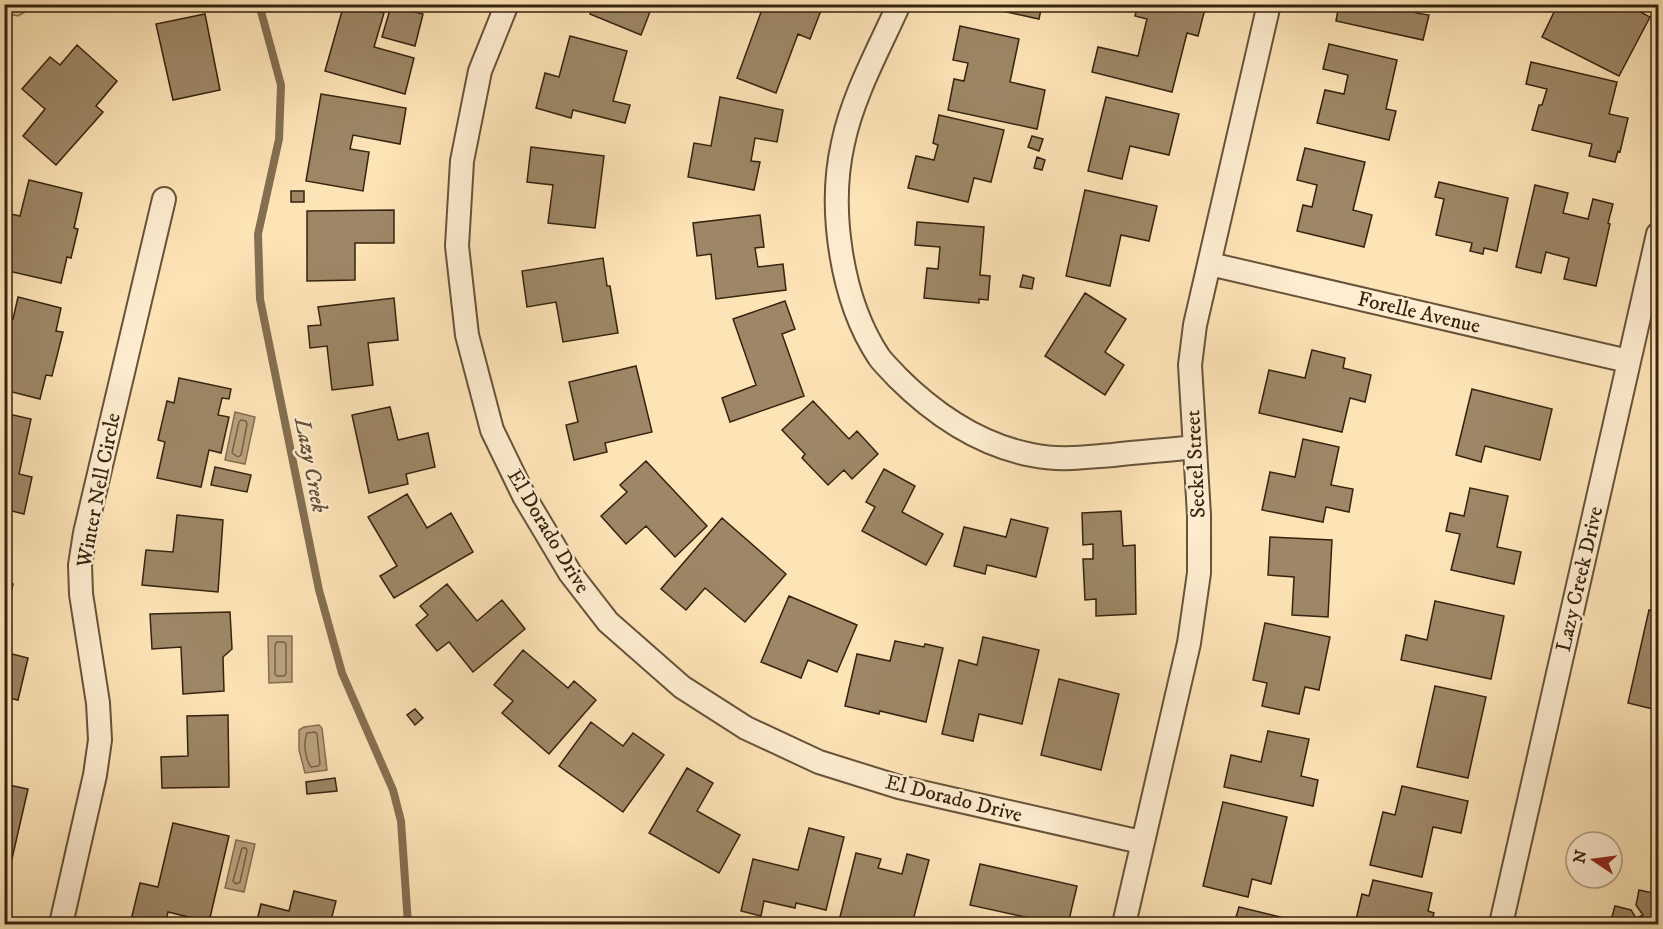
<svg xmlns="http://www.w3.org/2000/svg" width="1663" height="929" font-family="'IM FELL DW Pica',serif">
	<rect width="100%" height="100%" fill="#fde4b7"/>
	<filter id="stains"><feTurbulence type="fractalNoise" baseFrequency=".00333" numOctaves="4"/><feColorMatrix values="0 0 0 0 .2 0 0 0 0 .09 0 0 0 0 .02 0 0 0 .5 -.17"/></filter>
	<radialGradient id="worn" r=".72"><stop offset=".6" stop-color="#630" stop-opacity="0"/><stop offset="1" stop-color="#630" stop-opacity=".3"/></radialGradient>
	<path fill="#dbc39a" stroke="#887354" stroke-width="1.5" d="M5,4H37V5L18,16L5,13Z"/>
	<path fill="#b9a27e" stroke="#856f52" stroke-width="1.5" d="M235,412L255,417L245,464L225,460Z
		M268,636H292V682L269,683Z
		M319,725L322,728L327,770L305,773L299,750V730L304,727Z
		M236,840L255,844L244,892L225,888Z"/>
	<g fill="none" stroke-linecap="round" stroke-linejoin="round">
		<path stroke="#786246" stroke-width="1.5" d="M241,420L246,421L247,424L241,455L238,457L232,453L239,422Z
			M277,642H284L286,644V674L284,676H277L275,674V645Z
			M315,732L317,734L320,764L318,766L311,767C305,759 303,742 307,733Z
			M242,848H246L247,851L240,882L236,884L233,881Z"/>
		<path stroke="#856f52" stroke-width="8" d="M259,4L281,85L279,139L258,234L260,299L319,590L342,673L393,790L401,821L408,924"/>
	</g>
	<path fill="#9d8766" stroke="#36230f" stroke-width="1.5" d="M344,4H352L384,13L374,47L414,58L405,94L325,71Z
		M593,4H653L641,35L590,14Z
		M764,4H812L822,8L810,39L798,34L776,93L737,78Z
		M979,4H1042L1039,19L979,6Z
		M1138,4L1206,5L1198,36L1187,33L1172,92L1092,72L1098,47L1138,56L1147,19L1135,16Z
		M1339,4H1418L1416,13L1429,15L1423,40L1336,21Z
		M1558,4H1625L1650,17L1619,76L1542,37Z
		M391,6L423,14L415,46L382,37Z
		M205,14L220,90L173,100L156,24Z
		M960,26L1019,39L1010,82L1045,90L1037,129L948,110L954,79L964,81L968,63L953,60Z
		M570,36L627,51L613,101L630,105L625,123L573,110L571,118L536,108L545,73L559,77Z
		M1329,44L1397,60L1386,109L1396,111L1389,140L1317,123L1325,90L1344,94L1348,75L1323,69Z
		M77,45L117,81L96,106L103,112L56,165L23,136L45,109L22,89L50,57L60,65Z
		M1531,62L1617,82L1609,114L1628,118L1620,152L1618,151L1615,162L1589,156L1592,144L1532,130L1539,105H1542L1547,89L1526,84Z
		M321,94L406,108L400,144L353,135L350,149L369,152L363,191L306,181Z
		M720,97L783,110L777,142L755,138L751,161L760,162L754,190L688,177L694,143L711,146Z
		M1106,97L1179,114L1169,155L1130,146L1122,179L1088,171Z
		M939,115L1004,130L991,182L974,178L968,202L908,188L916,156L934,160L938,145L933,143Z
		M1032,136L1043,139L1039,151L1028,147Z
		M531,147L604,156L595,228L548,223L553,185L527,182Z
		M1305,148L1365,162L1353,210L1372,215L1364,247L1297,231L1303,205L1312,207L1317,185L1297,180Z
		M1037,157L1045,160L1042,170L1034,168Z
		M29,180L82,193L74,228L78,229L71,258L67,257L61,283L4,270L6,213L20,216Z
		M1439,182L1508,198L1497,251L1484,248L1483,254L1470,251L1472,243L1436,235L1444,199L1435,197Z
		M1535,185L1568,193L1563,213L1588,219L1593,199L1613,204L1608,223L1610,224L1596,286L1564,279L1569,258L1553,254L1546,252L1541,273L1516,267Z
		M1085,190L1157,206L1149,241L1121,235L1110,286L1066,276Z
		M291,191H304V202H291Z
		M394,210V243H355V280L307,281V211Z
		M760,215L764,247L755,248L758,267L783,264L786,290L716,299L711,254L697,256L693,223Z
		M917,222L984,227L980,275L990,276L988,300L979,299V303L924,298L927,268L938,269L940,247L915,245Z
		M603,258L607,286H610L618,333L563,342L556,302L527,307L522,271Z
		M1023,275L1034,278L1032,289L1020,287Z
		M1085,293L1126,319L1105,352L1124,365L1105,395L1045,356Z
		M18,297L61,308L56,331L63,332L52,376L46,375L40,399L4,390V317L13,319Z
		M394,298L398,340L368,343L373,385L332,390L327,346L310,348L308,326L321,325L318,307Z
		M785,301L795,329L782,334L804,396L730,422L722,398L756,385L733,319Z
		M1312,350L1345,358L1343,368L1371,375L1365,402L1350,398L1342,432L1259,413L1269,370L1305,378Z
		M636,366L652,432L605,443L607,452L574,460L566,425L578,422L569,382Z
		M179,378L231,389L229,399L222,398L218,415L229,417L221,453L209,450L201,487L157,478L165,442L158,440L167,401L174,403Z
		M1472,389L1552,409L1540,460L1485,446L1481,462L1456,455Z
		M813,401L849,439L857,431L878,454L852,479L844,470L828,485L802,458L805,454L782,430Z
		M390,407L398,440L428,433L435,467L406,474L408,484L369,493L352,415Z
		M4,413L31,419L19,474L32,477L24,514L4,509Z
		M1303,439L1339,447L1331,485L1353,489L1349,512L1326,507L1323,522L1262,510L1270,472L1295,477Z
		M646,461L707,526L675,557L646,526L626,544L601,516L627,492L620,485Z
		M215,467L251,475L247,492L211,485Z
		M884,469L915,486L902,512L943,534L926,565L862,531L875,507L866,502Z
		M1470,488L1508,496L1497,547L1521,552L1514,584L1451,570L1460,534L1446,531L1450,513L1464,516Z
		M407,494L427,528L451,513L473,552L394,598L380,576L397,566L368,517Z
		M1121,511L1123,546L1135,545L1136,614L1096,616V599L1085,600L1083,559H1093V544L1083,545L1082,513Z
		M177,515L223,520L218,592L142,585L146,550L173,552Z
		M722,518L786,574L745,622L705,588L686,610L661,589Z
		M1011,519L1048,528L1036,577L987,565L985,574L954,566L964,527L1006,537Z
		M1270,537L1332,540L1328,617L1292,615L1294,577L1268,575Z
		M4,582L13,584L5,618H4Z
		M447,584L477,621L502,600L525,629L473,672L449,642L437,651L416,625L428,615L420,606Z
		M789,596L857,625L837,672L808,660L801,678L761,662Z
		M1435,601L1504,616L1491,679L1401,660L1406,635L1427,640Z
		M1649,610L1658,612L1657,710L1628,703Z
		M230,612L232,649L223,657L224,691L183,694L181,647L152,649L150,614Z
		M1265,623L1330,637L1319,690L1305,687L1299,714L1262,706L1267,683L1253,680Z
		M983,637L1039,650L1022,724L979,714L973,741L942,734L959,660L977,665Z
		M895,641L924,647L925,644L943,648L926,722L880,711L879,714L845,706L857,654L890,661Z
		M523,650L568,688L574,681L596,700L549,754L502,713L513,701L494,685Z
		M4,652L28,658L18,700L4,697Z
		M1059,679L1119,694L1101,770L1041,755Z
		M1435,686L1486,697L1468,778L1417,767Z
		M415,709L423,718L415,725L407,715Z
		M228,715L229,787L162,788L161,757L188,756L187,716Z
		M591,722L623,746L633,733L664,755L623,812L559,766Z
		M1268,731L1309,739L1301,776L1318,780L1313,806L1224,787L1231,755L1261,762Z
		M687,768L713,783L697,811L740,835L719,873L649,833Z
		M335,778L337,791L307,794L306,782Z
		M4,784L28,789L6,885L4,884Z
		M1402,786L1468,801L1461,833L1433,827L1422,877L1370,865L1383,812L1395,815Z
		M1223,802L1287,817L1271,884L1252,879L1248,897L1203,886Z
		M173,823L229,836L209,922L168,912L165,924H130L140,883L158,887Z
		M809,828L844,837L826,910L796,903L795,908L764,901L761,916L741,911L753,859L798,870Z
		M856,853L881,859L878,868L902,874L907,854L929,860L912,924L877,923V924H869L840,917Z
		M980,864L1077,886L1068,924H1057L970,905Z
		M1373,880L1432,893L1428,911L1434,913L1431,924H1355L1362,894L1369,896Z
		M1639,890L1658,894V924H1610L1615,906L1631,910L1636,918L1643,915L1636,905Z
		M294,891L336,901L330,924H256L261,904L289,911Z
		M1239,907L1293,920L1292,924H1234Z"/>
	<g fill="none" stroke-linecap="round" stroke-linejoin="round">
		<g stroke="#685339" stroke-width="26">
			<path id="minor" d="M507,4L480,71L462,161L457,246L467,335L492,430L524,496L570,573L608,622L682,687L746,728L819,762L899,787L1141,842
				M899,4C879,49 853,95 843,143C828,209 841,300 879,357C884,364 891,370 897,377C934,414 980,445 1032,455C1060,461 1086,457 1113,455C1140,452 1167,450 1195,447
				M1210,264L1628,361
				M61,924L95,775L100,740L98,703L81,594L80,565L85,533L164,199
				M1124,924L1189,643L1199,573V515L1190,365L1195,325L1269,4
				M1501,924L1658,234"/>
		</g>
		<use href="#minor" stroke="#feedd0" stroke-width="22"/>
	</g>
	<g text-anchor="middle" stroke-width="5" stroke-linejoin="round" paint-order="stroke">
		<g font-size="21" fill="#36230f" stroke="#feedd0">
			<text transform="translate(1419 312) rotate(13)" y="7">Forelle Avenue</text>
			<text transform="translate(1195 464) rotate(-93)" y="7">Seckel Street</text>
			<text transform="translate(98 490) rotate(-79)" y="7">Winter Nell Circle</text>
			<text transform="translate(549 531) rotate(59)" y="7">El Dorado Drive</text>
			<text transform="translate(1579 579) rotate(-77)" y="7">Lazy Creek Drive</text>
			<text transform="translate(954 798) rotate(14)" y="7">El Dorado Drive</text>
		</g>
		<g font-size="22" font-style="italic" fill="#644f36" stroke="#feedd0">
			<text transform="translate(312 465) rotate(79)" y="8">Lazy Creek</text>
		</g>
	</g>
	<rect width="1663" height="929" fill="none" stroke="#fde4b7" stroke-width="24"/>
	<rect x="6" y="6" width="1651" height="917" fill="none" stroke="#36230f" stroke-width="3"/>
	<rect x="12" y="12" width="1639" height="905" fill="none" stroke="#36230f" stroke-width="1.5"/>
	<g transform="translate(1594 860) rotate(283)"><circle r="28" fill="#feedd0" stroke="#ae9c83" stroke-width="1.5"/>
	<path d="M0-4.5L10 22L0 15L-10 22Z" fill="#8f2418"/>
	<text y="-9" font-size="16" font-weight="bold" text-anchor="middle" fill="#36230f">N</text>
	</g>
	<rect width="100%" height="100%" filter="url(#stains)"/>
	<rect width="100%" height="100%" fill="url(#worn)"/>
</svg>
